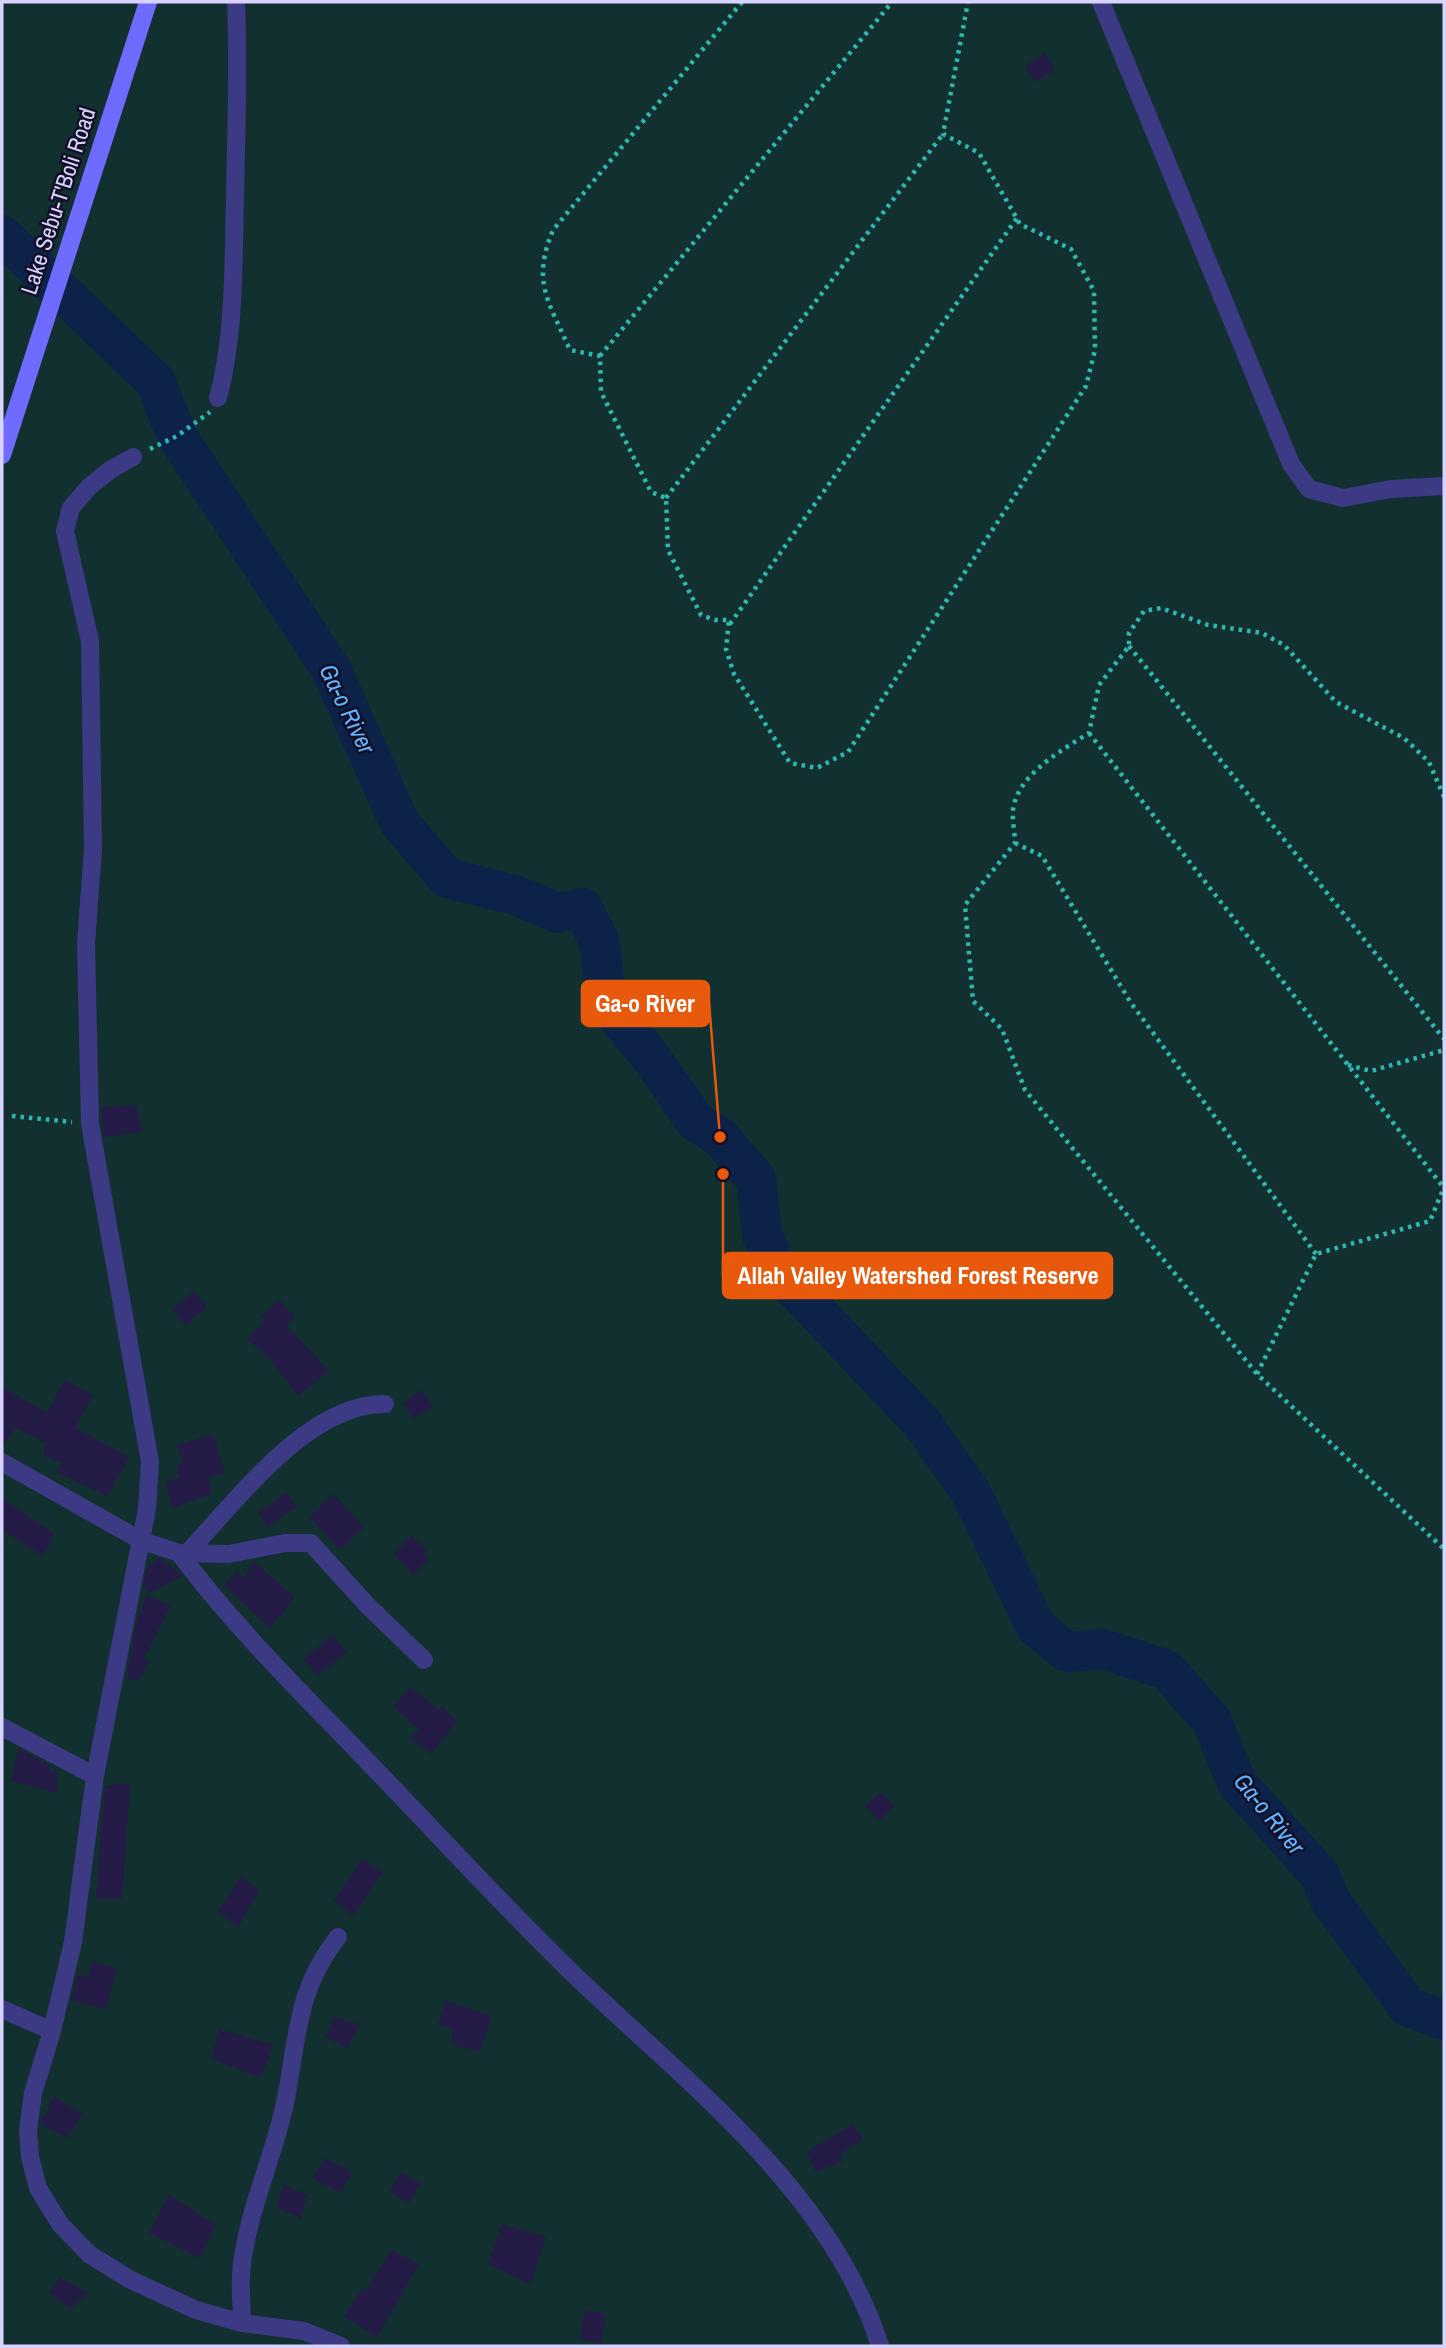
<svg xmlns="http://www.w3.org/2000/svg" width="1446" height="2348" font-family="'Archivo Narrow',sans-serif">
	<rect width="100%" height="100%" fill="#130f26"/>
	<path fill="#12302f" d="M2,2H1444V2346H2Z"/>
	<g fill="none" stroke-linecap="round" stroke-linejoin="round">
		<path stroke="#0c2248" stroke-width="40" d="M2,235L155,381L177,436L332,671L399,822L447,878L515,895L559,913L582,908L599,940L607,1004L653,1060L695,1121L720,1137L756,1179L762,1235L778,1271L922,1423L971,1493L1036,1627L1067,1652L1103,1649L1167,1670L1212,1721L1237,1783L1320,1875L1330,1900L1408,2007L1444,2020"/>
	</g>
	<path fill="#241b47" d="M1045,53L1055,70L1035,82L1025,66Z
		M136,1105L142,1132L104,1137L101,1107Z
		M194,1291L207,1307L186,1325L172,1310Z
		M279,1300L295,1317L286,1325L329,1371L298,1396L266,1355L247,1339L265,1321L261,1317Z
		M65,1380L93,1395L75,1428L129,1457L108,1496L56,1472L61,1463L44,1455L45,1443L15,1427L2,1449V1387L47,1413Z
		M422,1390L433,1407L414,1419L403,1403Z
		M213,1434L225,1473L210,1477L211,1494L173,1508L165,1482L180,1478L176,1466L183,1463L177,1445Z
		M287,1492L297,1507L268,1527L258,1513Z
		M333,1494L364,1527L340,1550L309,1517Z
		M2,1498L54,1534L43,1556L2,1530Z
		M411,1536L427,1550L423,1554L429,1559L413,1575L394,1554Z
		M159,1558L183,1576L149,1593L144,1584L147,1567Z
		M254,1562L295,1597L270,1628L224,1586L237,1571L244,1578Z
		M146,1596L171,1605L144,1658L149,1661L139,1681L126,1678L138,1616Z
		M332,1635L346,1652L318,1676L303,1659Z
		M410,1687L439,1710L442,1706L457,1721L431,1754L411,1738L419,1730L394,1707Z
		M18,1749L50,1765V1771L57,1769V1793L11,1781Z
		M130,1783L122,1899H96L105,1786Z
		M880,1792L894,1805L880,1821L866,1806Z
		M363,1858L382,1873L353,1916L334,1900Z
		M240,1877L259,1890L238,1927L218,1912Z
		M92,1962L117,1968L106,2009L71,2000L77,1974L88,1977Z
		M445,2001L492,2016L480,2052L453,2044L452,2029L438,2025Z
		M334,2017L360,2025L347,2048L326,2037Z
		M219,2029L273,2045L261,2078L211,2059Z
		M54,2096L83,2114L66,2138L40,2124Z
		M853,2124L863,2139L840,2154L843,2161L816,2172L807,2152Z
		M325,2158L352,2172L341,2193L313,2178Z
		M401,2172L420,2184L409,2203L390,2192Z
		M284,2185L307,2195L301,2218L276,2208Z
		M169,2195L216,2225L200,2258L149,2233Z
		M502,2224L546,2237L530,2284L488,2264Z
		M391,2250L419,2264L377,2337L344,2316L362,2289L366,2291Z
		M60,2277L89,2294L70,2308L49,2293Z
		M585,2310L606,2314L601,2343L580,2339Z"/>
	<g fill="none" stroke-linecap="round" stroke-linejoin="round">
		<path stroke="#2fb8b0" stroke-width="4.5" stroke-dasharray="3.5 5" stroke-linecap="butt" d="M742,2L553,230C531,282 549,302 570,350L600,356L601,392L651,492L666,498L668,550L701,615L715,620H729L726,649L734,674L790,763L817,768L848,752L1086,386L1095,350L1094,291L1071,249L1020,224L979,153L943,134L968,2
			M600,356L892,2
			M150,449L177,436L210,412
			M666,498L943,134
			M730,624L1017,218
			M1129,646L1444,1039
			M1089,733L1444,1188
			M1444,797L1429,762L1404,738L1336,702L1284,645L1262,633L1208,625L1161,608L1144,611L1129,633V646L1099,685L1089,733C1062,750 1017,775 1013,810C1012,821 1015,833 1015,843L965,905L973,1001L1002,1029L1025,1090L1257,1374L1444,1549
			M1015,843L1042,856L1131,1003L1316,1254
			M1348,1065L1371,1071L1444,1050
			M12,1116L72,1122
			M1257,1374L1316,1254L1430,1221L1444,1187"/>
		<path stroke="#3d3a85" stroke-width="18" d="M1101,2L1291,464L1309,489L1343,498L1391,489L1444,486
			M218,398C235,335 233,265 235,200C236,134 239,68 236,2
			M133,457L110,470L89,487L71,508L65,531L90,641L93,849L86,943L90,1124L150,1462L147,1509L95,1776L73,1942L52,2031L33,2093L28,2131L30,2157L38,2188L60,2224L89,2254L129,2279L196,2310L242,2323L304,2331L341,2346
			M2,1462L140,1540L179,1553L229,1554L285,1543H311L367,1605L424,1660
			M179,1553C236,1629 304,1695 369,1763C434,1830 496,1898 562,1963C677,2076 830,2186 880,2346
			M187,1553C237,1501 308,1403 385,1404
			M2,1727L95,1776
			M2,2009L52,2031
			M242,2323C242,2308 240,2291 241,2275C245,2217 273,2160 285,2103C298,2040 295,1991 338,1937"/>
		<path stroke="#6f6bff" stroke-width="18" d="M2,455L148,2"/>
	</g>
	<g text-anchor="middle" stroke-width="5" stroke-linejoin="round" paint-order="stroke">
		<g font-size="23" fill="#d9d4ff" stroke="#130f26">
			<text transform="translate(58 201) rotate(-72)" y="8">Lake Sebu-T'Boli Road</text>
		</g>
		<g font-size="24" font-style="italic" fill="#62b6ff" stroke="#130f26">
			<text transform="translate(347 709) rotate(64)" y="8">Ga-o River</text>
			<text transform="translate(1269 1814) rotate(51)" y="8">Ga-o River</text>
		</g>
	</g>
	<path fill="none" stroke="#e8590c" stroke-width="2.5" d="M720 1137L709 1003M723 1174L723 1276"/>
	<g fill="#e8590c" stroke="#130f26" stroke-width="2.5">
		<circle cx="720" cy="1137" r="7"/>
		<circle cx="723" cy="1174" r="7"/>
	</g>
	<g fill="#e8590c" stroke="#e8590c" stroke-width="2.5">
		<rect x="582" y="981" width="127" height="45" rx="7"/>
		<rect x="723" y="1253" width="389" height="45" rx="7"/>
	</g>
	<g font-size="24" text-anchor="middle" font-weight="bold" fill="#fff">
		<text x="645" y="1012">Ga-o River</text>
		<text x="918" y="1284">Allah Valley Watershed Forest Reserve</text>
	</g>
	<rect width="1446" height="2348" fill="none" stroke="#d9d4ff" stroke-width="7"/>
</svg>
